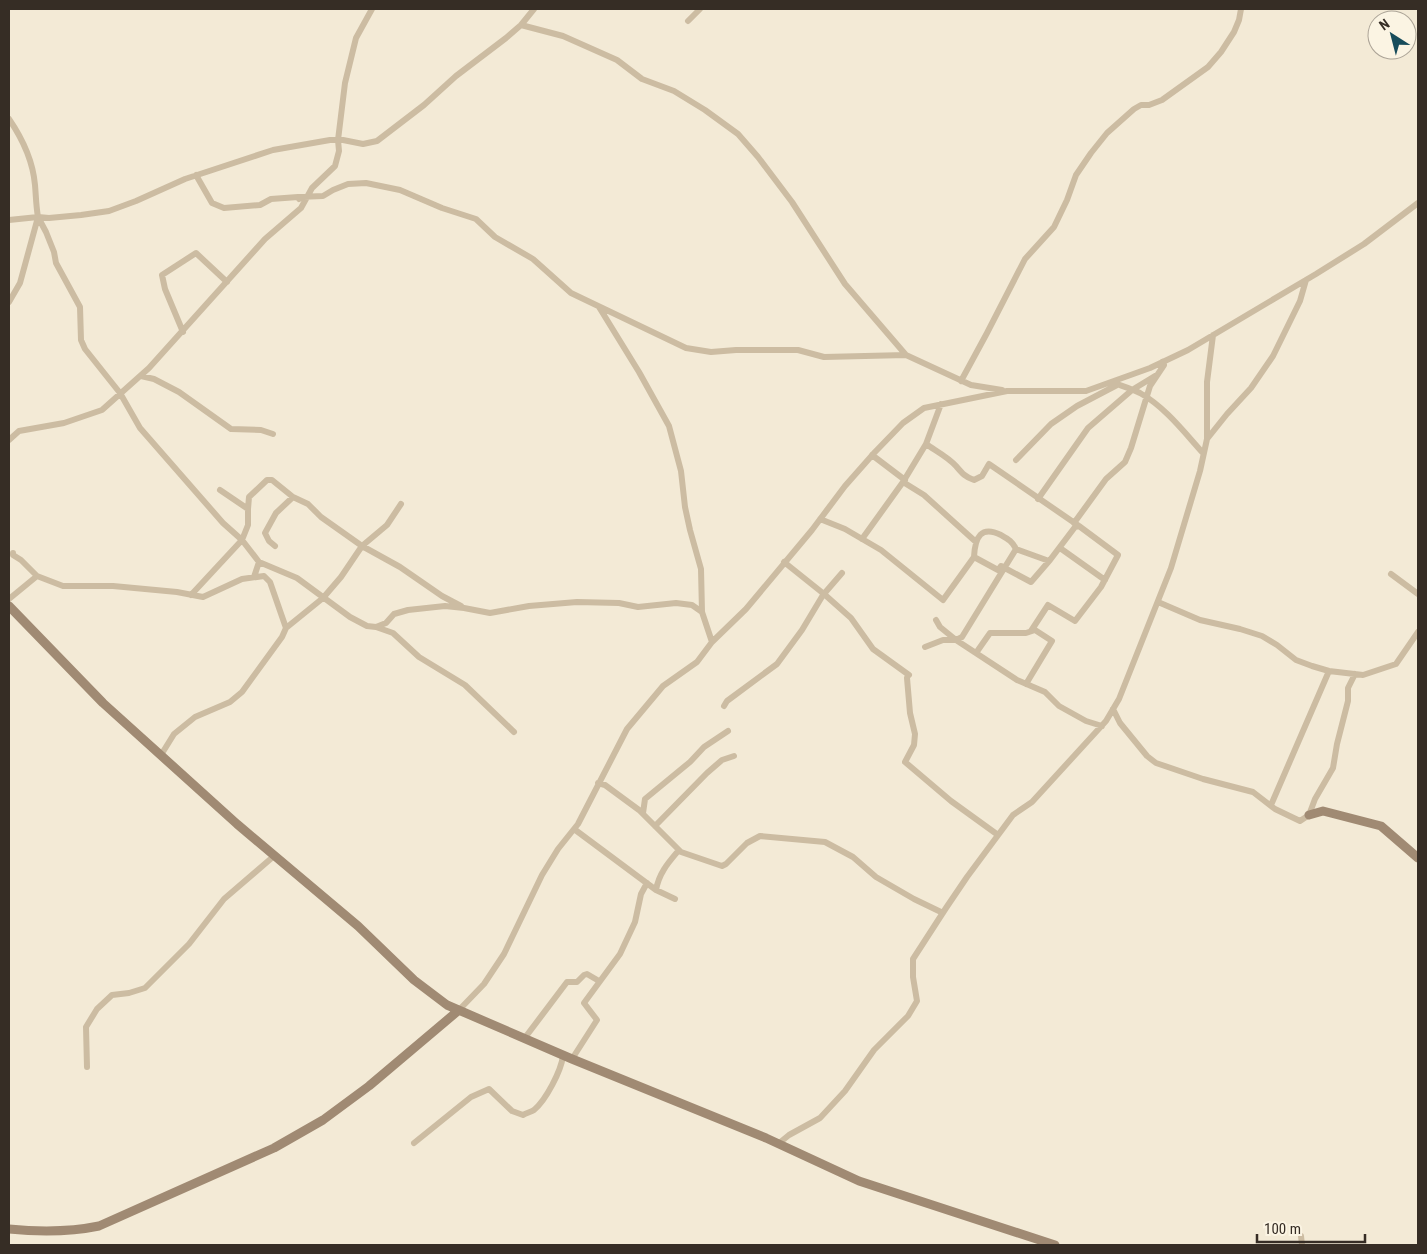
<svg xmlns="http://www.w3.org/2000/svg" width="1427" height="1254" font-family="'Roboto Condensed',sans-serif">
	<rect width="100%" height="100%" fill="#f3ead6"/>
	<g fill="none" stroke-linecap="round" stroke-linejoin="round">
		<path stroke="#ccbca2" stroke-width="6" d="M688,21L700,9
			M521,25L563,36L617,60L642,79L674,91L705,110L738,134L758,157L792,202L845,284L906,355L971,385L1002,390
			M9,119C22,138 33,162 35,185C36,196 36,206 38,217
			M196,175L212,203L224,208L260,205L271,199L298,197L299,199
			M298,197L323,196L333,190L348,184L366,183L400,190L442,208L476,219L495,237L533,259L571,293L686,348L711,352L736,350H798L824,357L906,355
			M9,220L38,217L49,218L81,215L109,211L136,201L185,179L273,150L330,140H343L363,144L377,141L424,105L456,76L506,38L521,25L534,9
			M9,302L20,283L38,217L46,232L54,252L56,263L80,307L81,340L85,349L120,393L140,428L223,523L242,540L191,595
			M599,307L639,372L669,426L681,471L685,507L690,530L701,569L702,612
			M183,332L165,289L162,275L196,253L227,282
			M141,376L154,379L179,392L231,429L261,430L273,434
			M961,381L987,333L1025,259L1054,227L1067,200L1076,175L1091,153L1107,133L1134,109L1141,105H1149L1162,100L1208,67L1221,52L1234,32L1239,20L1241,9
			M1114,383C1122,386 1132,389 1140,393C1165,407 1184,432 1203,453
			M941,404L926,444C936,451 948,457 956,466C962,473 965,477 974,480L982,476L989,464L1079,526
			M1207,439V382L1213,335
			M9,440L19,431L64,423L102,410L149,368L265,239L301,208L312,188L335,166L339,151L338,140L345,83L356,38L372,9
			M926,444L903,482L924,495L976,542
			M872,455L905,480
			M1016,460L1051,424L1077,406L1117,385
			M220,490L248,509V525L242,540L259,562L254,577
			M1038,499L1088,428L1132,390L1155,376
			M248,509L249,497L267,480H272L293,497
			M820,519L845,529L881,550L943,600L974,557L998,570L1001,566L1031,582L1050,560L1075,527L1079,526L1118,555L1101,587L1075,621L1048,605L1031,631
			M1074,523L1106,479L1125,462L1131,448L1150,386L1164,365L1162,362
			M862,539L903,482
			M275,546L269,541L265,533L276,513L293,497L308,504L321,517L362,546L400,567L442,596L461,606
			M1060,548L1105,580
			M1016,549L1049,561
			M13,553V555L21,560L37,576
			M259,562L297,578L350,617L367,626L376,627L386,623L394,614L408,610L445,606L464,608L490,613L529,606L577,602L619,603L638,607L676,603L692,605L702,612L712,642
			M784,562L824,594L851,618L873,649L909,675
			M1391,574L1418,594
			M9,599L37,576L63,586H113L177,592L203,597L242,579L264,576L270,582L286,628
			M1158,602L1200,620L1240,629L1262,636L1277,645L1296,660L1312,666L1329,671L1363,675L1396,664L1418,632
			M936,620L940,627L956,640L962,637L1016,549C1012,541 1008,539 1001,535C981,525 975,537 974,557
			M376,627L393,633L419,657L465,685L514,732
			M925,647L943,640H956L1017,680L1045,692L1059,706L1086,721L1102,726
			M976,653L990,633H1026L1035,630L1052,641L1026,684
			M907,678L910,713L915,734L914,745L905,762L951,801L998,835
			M724,706L727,701L777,664L802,630L823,595L842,573
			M1113,709L1120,723L1147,756L1156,763L1203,779L1253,792L1275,809L1300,821L1309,815L1315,799L1333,768L1337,744L1348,701V688L1355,674
			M161,755L174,734L195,717L230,702L242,692L282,637L286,628L323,598L341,577L362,546L387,525L401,504
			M598,783L605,785L639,810L681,852L722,866L726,864L747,843L760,836L825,842L853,857L876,877L914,899L943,913
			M1271,805L1329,671
			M643,813L645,799L690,762L704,747L728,731
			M655,826L707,773L722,760L734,756
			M574,829L656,890L675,899
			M656,890C659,873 668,863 679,850
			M459,1010L484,984L504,954L542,875L558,849L578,824L627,729L663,686L697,662L712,642L746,609L812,530L845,486L875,452L903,423L924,408L1007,391H1086L1150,368L1188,350L1316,274L1364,244L1418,203
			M524,1039L567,982H577L584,975L587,974L599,981
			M572,1059L597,1020L584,1003L620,954L635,922L641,894L647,883
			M87,1067L86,1027L97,1009L112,995L129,993L145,988L189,944L224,899L274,856
			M414,1143L471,1097L489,1089L512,1111L523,1115C526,1113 531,1112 534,1110C546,1100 561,1071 563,1056
			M778,1144L789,1135L820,1118L845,1091L874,1050L908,1016L917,1001L913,977V959L946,908L967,877L1013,815L1032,802L1106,721L1119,699L1171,568L1200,471L1207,439L1227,414L1251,388L1273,356L1300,301L1306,280
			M1301,1236L1302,1245"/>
		<path stroke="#a08a73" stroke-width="9" d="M9,606L103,703L237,824L358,926L414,980L447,1005L572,1059L766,1138L859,1181L1055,1245
			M1309,815L1323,811L1381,826L1418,858
			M9,1229C39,1232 70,1232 99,1226L274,1148L323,1120L369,1086L459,1010"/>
	</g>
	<rect width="1427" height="1254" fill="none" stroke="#362d25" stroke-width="20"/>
	<g transform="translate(1392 35) rotate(324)"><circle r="24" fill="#fbf4e3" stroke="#aca497"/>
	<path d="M0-4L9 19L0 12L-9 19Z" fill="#174c5b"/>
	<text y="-8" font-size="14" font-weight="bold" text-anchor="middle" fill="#362d25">N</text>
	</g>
	<path d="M1257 1234v8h108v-8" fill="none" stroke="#362d25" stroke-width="2.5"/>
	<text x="1264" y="1234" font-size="15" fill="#362d25" stroke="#fbf4e3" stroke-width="4" paint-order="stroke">100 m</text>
</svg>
